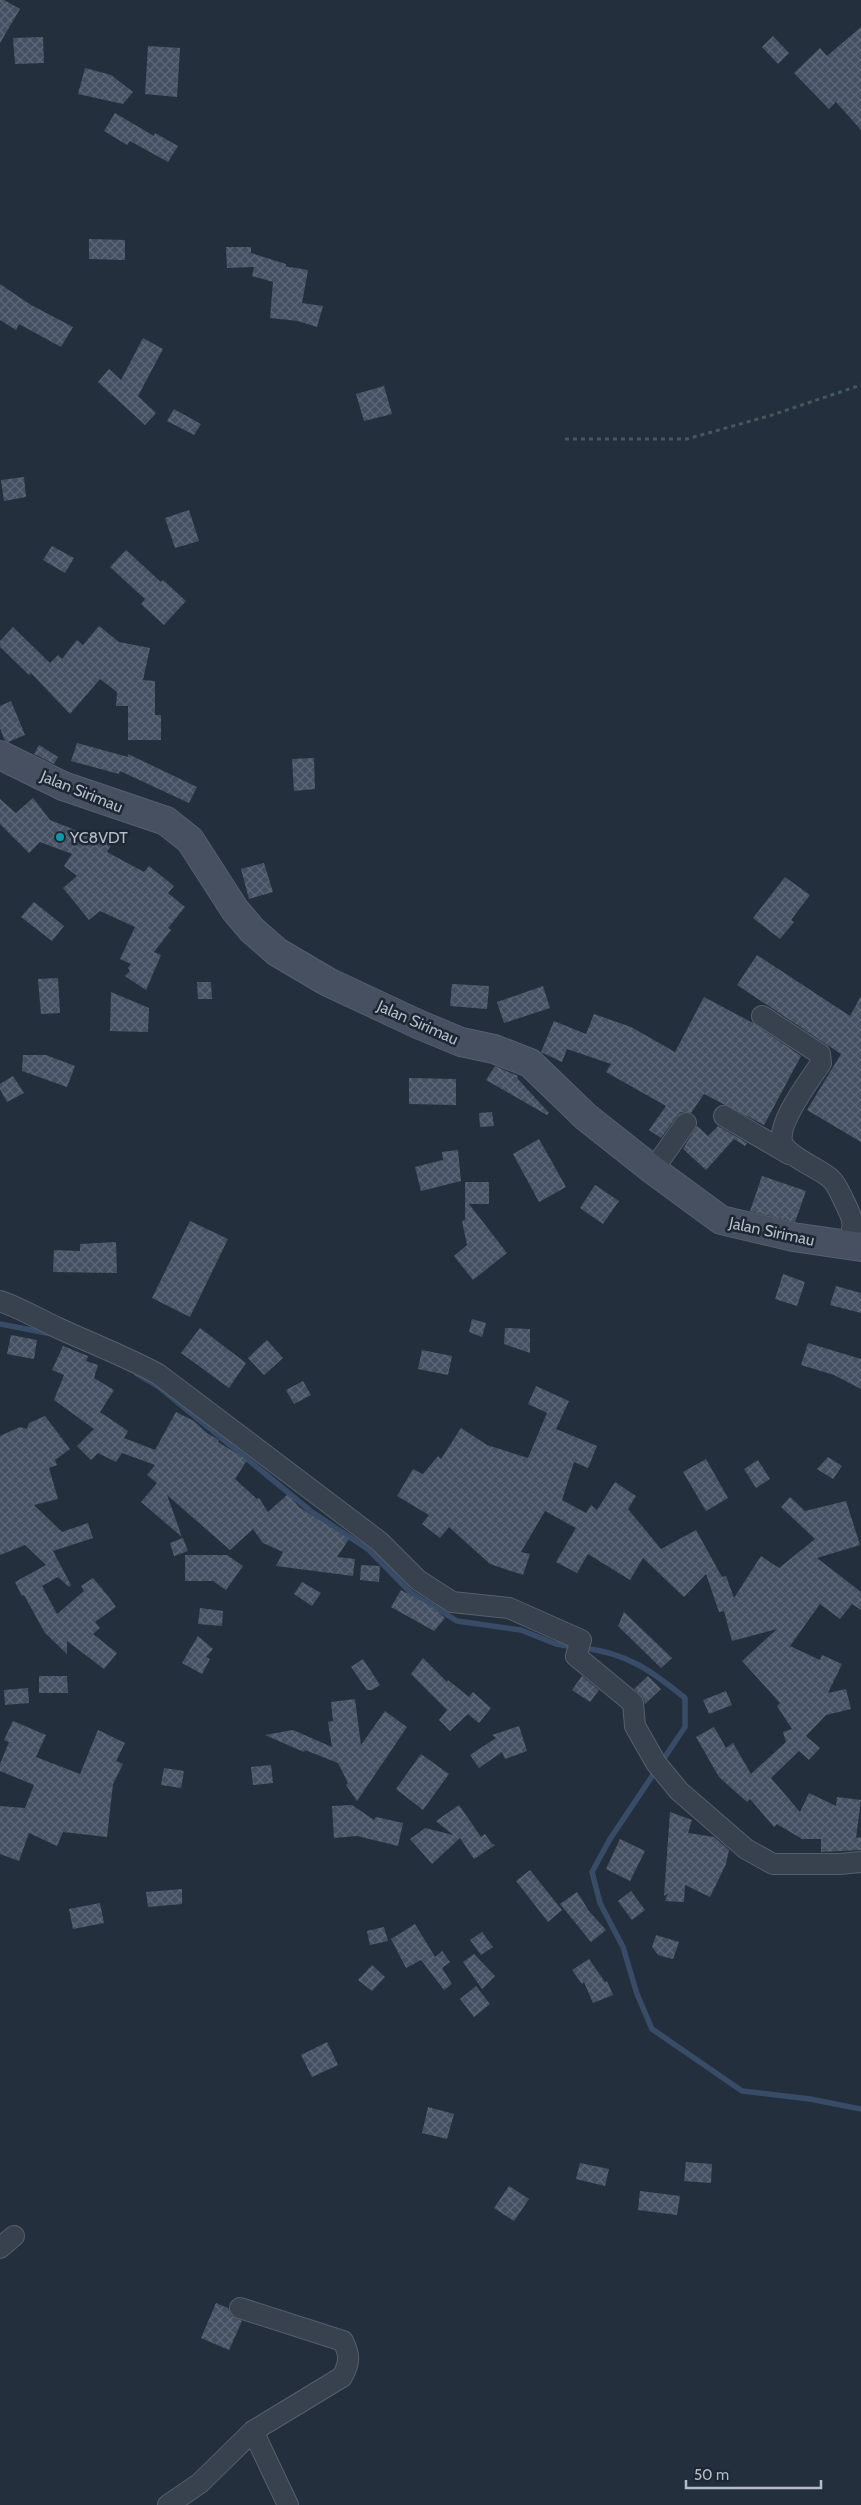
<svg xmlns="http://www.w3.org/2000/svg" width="861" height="2505" font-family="Cabin,sans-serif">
	<defs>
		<pattern id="building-cross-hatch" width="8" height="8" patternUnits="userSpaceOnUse" patternTransform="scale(1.25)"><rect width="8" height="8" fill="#455162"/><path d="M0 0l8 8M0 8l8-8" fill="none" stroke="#5d6877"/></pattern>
	</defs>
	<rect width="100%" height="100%" fill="#242f3e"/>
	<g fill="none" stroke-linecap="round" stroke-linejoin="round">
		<path stroke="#394c67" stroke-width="5.5" d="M0,1324L52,1334
			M137,1374L159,1387L312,1512L369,1550L410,1592L457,1621L521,1630L556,1644L574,1647
			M583,1648C627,1653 652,1671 685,1698V1727L610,1839L592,1872L600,1903L623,1947L637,1994L652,2029L742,2091L810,2099L861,2109"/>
	</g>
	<path fill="url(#building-cross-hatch)" d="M0,0H4L20,9L0,43Z
		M861,27V130L836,102L829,109L794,73L820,48L827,56Z
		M773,36L789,53L778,64L762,47Z
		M43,37L44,63L15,64L13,38Z
		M148,46L180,48L177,97L145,94Z
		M85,68L111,75L133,92L123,104L78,94Z
		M115,113L154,136L155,133L178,146L168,162L130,141L127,145L104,131Z
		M89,239L125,240V260L89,259Z
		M226,247H251V253L286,264V266H283L308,270L302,303L323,306L317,327L298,321L270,318L273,282L252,276L254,267L227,268Z
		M0,284L31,305L73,327L61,347L19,324L16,330L0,320Z
		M143,338L163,349L138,396L156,413L145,425L98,382L109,369L121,380Z
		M384,386L392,414L364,421L356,394Z
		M174,409L201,424L194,435L167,421Z
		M24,477L26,497L4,501L1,480Z
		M189,510L199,541L175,548L165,518Z
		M52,546L74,558L65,573L43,560Z
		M126,550L161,582L163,580L186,601L164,625L141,604L145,599L110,567Z
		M99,626L119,642L150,648L143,680L155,681V715H161V740H128V706H116L117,692L100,679L70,714L31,673L29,675L0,647V641L13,627L50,663L58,655L62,659L77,640L83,645Z
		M11,701L25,735L8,742L5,741L0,728V706Z
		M77,743L128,757V754L197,787L189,803L120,771L119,774L71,761Z
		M39,745L58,757L54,764L34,754Z
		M314,758L315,789L294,791L292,759Z
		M33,798L50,820L95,838L99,832L114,840L107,852L144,872L149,866L174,886L168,893L185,907L168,928L171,930L154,952L161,955L146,990L125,976L130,971L128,968L131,964L120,959L135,927L100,911L89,920L63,888L77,876L64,866L72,854L40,842L29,853L0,824V799L16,813Z
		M264,863L273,892L249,899L241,869Z
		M785,877L810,895L791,920L794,922L780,939L753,918Z
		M34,902L64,926L52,941L21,917Z
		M757,955L850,1016L861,996V1142L807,1110L841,1054L737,985Z
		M58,978L60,1013L41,1014L38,979Z
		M197,982H211L212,999H198Z
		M452,984L489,986L487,1009L450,1006Z
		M543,986L550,1008L504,1023L497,1002Z
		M111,992L149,1008L148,1032L110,1031Z
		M704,997L753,1023L801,1056L764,1125L704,1094L691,1113L681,1112L677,1116L661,1138L649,1130L666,1106L606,1072L611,1064L567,1049L562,1062L541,1052L554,1021L586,1034L594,1014L631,1027L675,1052Z
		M23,1055H46L75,1066L67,1087L22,1071Z
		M495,1066L518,1076L517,1078L549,1113L547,1115L486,1080Z
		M13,1076L24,1093L7,1102L0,1089V1084Z
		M409,1078L456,1079V1105L409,1104Z
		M492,1112L494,1126L480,1127L479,1113Z
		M697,1126L708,1136L718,1126L747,1143L745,1146L734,1139L706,1170L683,1149Z
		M539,1139L566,1187L539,1202L513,1154Z
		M458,1150L461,1181L421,1191L415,1167L443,1160L442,1152Z
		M762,1176L806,1191L795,1222L750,1211Z
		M465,1182H489V1204H469L507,1253L473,1280L454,1256L467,1245L462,1221L465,1220Z
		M595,1185L619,1201L603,1224L580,1208Z
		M190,1221L228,1239L190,1317L152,1298Z
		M116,1242L117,1273L53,1272L54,1250L80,1251V1244Z
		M783,1274L805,1282L797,1306L775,1299Z
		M836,1286L861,1293V1313L830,1305Z
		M472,1319L486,1323L482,1337L469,1332Z
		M200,1328L246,1363L229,1388L181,1353Z
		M505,1328L530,1329V1353L504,1344Z
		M11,1335L37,1340L34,1359L7,1354Z
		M267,1340L283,1358L264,1375L248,1358Z
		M808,1343L861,1359V1389L834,1375L801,1365Z
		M63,1346L88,1356L86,1361L98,1365L94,1378L114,1390L100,1412L128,1431L124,1438L155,1450L176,1412L194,1421L207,1433L219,1440L218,1442L247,1460L235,1479L257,1499L259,1498L268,1512L288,1494L299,1507L349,1539L337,1557L355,1559L353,1576L276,1566L283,1552L263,1543L253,1529L230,1550L167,1495L182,1537L141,1502L157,1483L147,1475L155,1465L122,1453L116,1462L98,1453L91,1460L77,1446L94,1429L54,1400L64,1375L52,1370Z
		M422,1350L452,1356L448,1375L418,1369Z
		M303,1381L311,1395L294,1404L286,1390Z
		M536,1386L569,1401L556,1429L597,1446L588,1468L574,1462L562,1500L586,1513L591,1505L597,1510L615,1482L636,1496L628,1509L661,1549L696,1530L722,1577L726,1576L734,1598L761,1556L779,1568L815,1539L781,1507L790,1497L805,1511L846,1501L860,1545L817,1558L861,1592V1610L852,1604L840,1619L820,1604L790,1646L820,1660L822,1655L842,1664L828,1693L846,1689L851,1709L826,1715L806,1736L820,1748L809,1760L799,1751L771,1778L800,1812L809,1793L836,1806L837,1797L861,1800L856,1838L861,1837V1850L821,1852V1839H802L777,1824L774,1827L750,1799L747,1802L719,1777L696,1737L714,1727L726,1748L733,1743L751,1774L786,1742L783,1732L792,1729L777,1706L780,1703L742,1661L777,1629L732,1641L724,1611L719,1612L706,1574L684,1597L643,1558L630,1580L588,1554L577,1573L556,1562L576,1528L545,1511L521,1552L530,1554L523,1575L490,1564L449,1527L440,1538L422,1524L429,1515L397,1496L413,1469L423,1474L438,1456L441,1459L461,1428L487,1445L528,1458L547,1413L528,1404Z
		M45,1416L70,1449L55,1460L57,1465L49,1468L58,1499L34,1505L62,1532L88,1523L93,1538L53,1551L71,1585L69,1587L58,1577L42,1586L57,1614L84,1591L81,1586L93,1578L108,1596L116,1607L95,1622L100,1628L93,1634L117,1653L104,1669L67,1641V1654L45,1633L24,1595L22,1596L15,1582L46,1565L25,1545L0,1555V1436L20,1427L27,1429L29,1423Z
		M828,1457L842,1466L833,1479L817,1469Z
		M706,1459L728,1498L706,1511L683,1472Z
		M758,1460L770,1479L756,1488L744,1469Z
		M183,1538L188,1551L174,1556L170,1543Z
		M185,1555H227L243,1566L226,1590L213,1581H185Z
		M361,1565L380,1566L379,1582L360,1580Z
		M302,1582L321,1593L312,1606L294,1594Z
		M401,1590L432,1607L445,1618L434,1631L391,1607Z
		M200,1608L223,1611L222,1626L198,1624Z
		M624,1612L672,1658L661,1668L618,1626Z
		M198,1636L213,1649L206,1657L210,1659L202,1674L182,1663Z
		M423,1658L447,1682L448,1680L469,1697L473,1692L491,1708L479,1723L468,1714L450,1731L439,1720L447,1710L411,1674Z
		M363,1659L380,1685L372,1690H367L351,1667Z
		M39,1676H67L68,1693H39Z
		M582,1676L599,1690L590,1702L572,1690Z
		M648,1676L661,1689L645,1704L643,1697L634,1689Z
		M28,1688L29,1703L5,1705L4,1690Z
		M726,1691L732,1705L709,1714L703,1700Z
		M355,1699L361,1745L385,1711L407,1727L357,1801L346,1785L348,1783L338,1763L305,1750L304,1752L265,1735L293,1730L332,1747L328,1722L333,1721L331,1702Z
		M13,1721L46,1735L36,1757L80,1774L98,1730L125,1743L116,1761L123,1764L113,1784L107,1837L63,1832L57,1846L29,1833L19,1861L0,1854V1806L25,1808L34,1785L0,1771V1764L9,1742L4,1740Z
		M519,1726L527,1751L505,1759L502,1752L479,1768L470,1755L496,1738L492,1735Z
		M421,1754L449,1774L423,1810L396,1789Z
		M271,1765L273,1783L253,1785L251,1767Z
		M164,1768L184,1771L181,1788L161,1785Z
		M352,1805L374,1820L376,1817L403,1823L398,1846L357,1836L334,1838L332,1806Z
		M459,1805L481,1837L485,1834L492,1844L495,1845L474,1859L460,1838L432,1864L410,1839L425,1828L453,1835L436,1821Z
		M670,1812L692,1820L688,1833L714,1837L729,1850L726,1864L710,1897L685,1885L684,1902L665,1901L668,1893L664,1896Z
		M620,1839L645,1851L630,1881L606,1869Z
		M530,1870L562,1910L548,1922L516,1881Z
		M182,1889V1904L148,1907L146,1892Z
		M631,1891L645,1910L632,1920L618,1901Z
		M577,1892L589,1911L606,1930L591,1942L560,1904Z
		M100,1903L104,1923L73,1929L69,1909Z
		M415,1924L435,1957L442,1951L450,1962L442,1968L452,1984L444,1990L421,1960L406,1968L391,1939Z
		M384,1927L388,1941L370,1945L367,1931Z
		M482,1932L493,1947L481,1955L470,1940Z
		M656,1935L679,1942L673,1959L658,1955L652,1947Z
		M474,1954L495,1976L482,1989L463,1962Z
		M589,1959L605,1982L607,1981L613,1995L593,2003L584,1982L582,1984L572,1970Z
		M372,1965L385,1977L372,1991L358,1980Z
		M476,1986L490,2004L474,2017L460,1999Z
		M327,2042L338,2065L312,2077L301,2055Z
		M428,2107L454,2114L447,2139L422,2133Z
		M686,2162L712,2164L711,2183L684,2181Z
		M580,2163L609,2169L605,2186L576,2179Z
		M509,2186L529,2199L514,2221L494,2208Z
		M640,2191L680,2196L677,2215L638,2210Z
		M216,2303L228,2308L232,2316L242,2321L229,2350L201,2338Z"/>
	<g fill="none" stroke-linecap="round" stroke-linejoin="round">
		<g stroke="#565f6c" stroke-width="22">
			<path id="minor" d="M762,1016L820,1054L821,1063C810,1080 778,1121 782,1141C785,1156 819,1168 830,1178C837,1184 840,1193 844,1201C854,1221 855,1224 848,1244
				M724,1116L789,1154L788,1151
				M653,1170L686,1123
				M0,1301C20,1308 37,1318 56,1327C90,1343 125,1356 158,1374L380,1542L418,1580L452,1602L509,1608L581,1640L576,1656L633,1703L635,1726L656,1763L679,1791L746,1849L773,1864H840L861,1862
				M0,2248L14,2236
				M253,2431L288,2505
				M168,2505L200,2483L253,2431L342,2377C350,2363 350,2355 343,2341L240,2308"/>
		</g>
		<g stroke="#565f6c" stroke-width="30">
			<path id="secondary" d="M0,755L63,786L166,821L190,840L235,910L252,930L277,952L328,982L420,1025L461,1042L494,1049L530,1063L586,1117L653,1170L721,1220L793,1237L861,1247"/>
		</g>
		<path stroke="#44595c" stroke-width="3" stroke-dasharray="4 4" stroke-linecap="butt" d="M565,439H687L772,415L861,385"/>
		<use href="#minor" stroke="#38414e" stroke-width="20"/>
		<use href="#secondary" stroke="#465061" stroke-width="28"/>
	</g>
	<circle fill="#0f9aa8" stroke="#1d2633" stroke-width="2" cx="60" cy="837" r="5"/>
	<g text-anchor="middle" stroke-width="5" stroke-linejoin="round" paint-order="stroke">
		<g font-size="16" fill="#b4bcc9" stroke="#1d2633">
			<text transform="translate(82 791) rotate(22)" y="6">Jalan Sirimau</text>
			<text transform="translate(418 1022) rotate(24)" y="6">Jalan Sirimau</text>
			<text transform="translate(772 1231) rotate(12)" y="6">Jalan Sirimau</text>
		</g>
		<g font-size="16" fill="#b4bcc9" stroke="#1d2633" text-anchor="start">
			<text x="70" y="843">YC8VDT</text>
		</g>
	</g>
	<path d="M686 2480v8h135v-8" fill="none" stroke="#b4bcc9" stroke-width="2.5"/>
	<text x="694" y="2480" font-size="15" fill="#b4bcc9" stroke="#1d2633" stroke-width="4" paint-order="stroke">50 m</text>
</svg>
